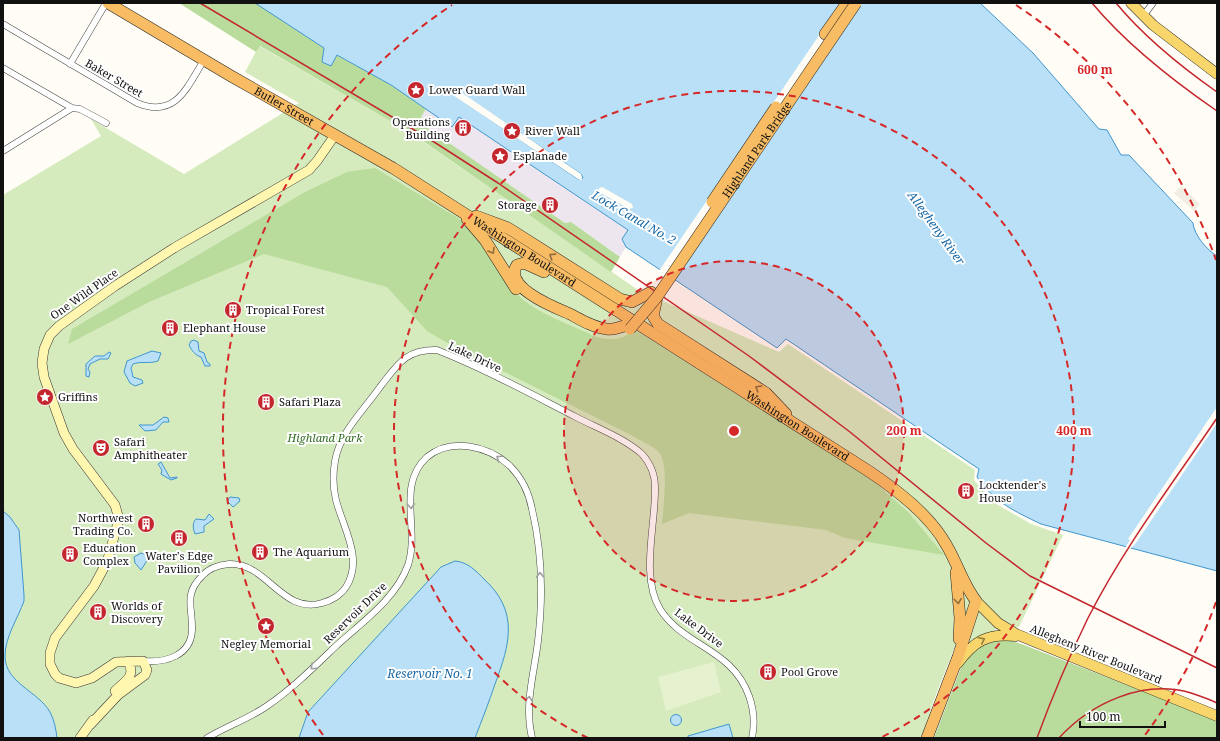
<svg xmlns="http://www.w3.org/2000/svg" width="1220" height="741" font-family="'Noto Serif',serif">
	<rect width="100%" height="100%" fill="#fffdf5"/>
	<path fill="#eee6ef" d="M377,61L585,202L640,238L622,239L626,247L620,257L571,222L565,223L425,127L421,117L426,109L452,127L457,121Z"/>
	<path fill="#d5ebbd" d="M259,46L392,122L393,121L638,290L779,352L788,344L975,470L974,480L993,502L1031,524L1063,535L1019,627L995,630L998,633L968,646L970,639L954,649L933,702L922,738H3V195L101,136L91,119L184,174L299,103L245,72Z"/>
	<path fill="#b9dc9c" d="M179,3H255L324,48L391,85L426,109L421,117L429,122L426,127L565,223L571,222L620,257L611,272L394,121L392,122L260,46L256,52Z
		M375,168L458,218C484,238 494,272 518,295C537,314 572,325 596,337C611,341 622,340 635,330L870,478L909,513L944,555L845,538L826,530L689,513L662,524C663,508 670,463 658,451C651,445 639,440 631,435L456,348L427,331L387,287L264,254L149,302L68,344L72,329L305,192L347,172Z
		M993,639L1010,640L1024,645L1217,720V738H934L964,660L970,652Z"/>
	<path fill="#e6f2cf" d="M714,662L721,692L666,711L658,677Z"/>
	<path fill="#f1ede2" d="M1181,186L1200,204L1194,211L1174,193Z"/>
	<path fill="#b9e0f7" stroke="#3f96cf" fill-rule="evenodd" d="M255,3H980L1033,53L1099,129L1107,130L1121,155H1129L1193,223C1194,235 1207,250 1217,256V571L1041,524C1014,511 994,502 977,477L979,469L786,339L777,348L626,247L622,239L628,230L459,117L452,127L391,85L337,55L331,66L322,62L324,48ZM455,89L581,174L583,178L578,179L452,94Z
		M194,340L198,342L199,351L204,353L207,362L210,364V366H205L201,357C195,355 192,351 189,345L191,341Z
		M152,351L161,353L158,361C149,364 141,361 133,364L131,368L133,377L142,380L143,383L135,386L130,383L124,372L127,361Z
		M109,352L111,353L108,359H100L90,364L88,369L90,372L89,377L86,376V364L95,356H104Z
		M164,417L168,418L169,422H163L156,430L145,431L139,425H153Z
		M161,462L170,478L177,477V478L171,480L161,474L162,470L158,464Z
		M230,497L239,498L240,501L233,507L227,501Z
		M3,511L10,517L19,530L24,595V601C18,618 5,637 5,656C5,683 38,691 50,712C54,719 56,729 57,738H3Z
		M209,514L214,519L204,526V532L195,534C193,529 192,523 196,519L205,520Z
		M141,553L147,555L148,559L141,570L135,563L134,557Z
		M455,561C468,562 476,571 485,580C519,612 510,644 495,684C489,702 482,720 475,738H299L308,712L441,567Z
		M670.5 720a5.5 5.5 0 1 1 11 0a5.5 5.5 0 1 1-11 0Z
		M729,724L733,738H688V736Z"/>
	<path fill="#fffdf5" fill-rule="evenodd" d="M841,3H861L673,280L659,271Z
		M455,88L581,174L582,180L578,179L451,94ZM455,91L580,176L581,178L454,93Z
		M602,187L632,204L633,208L629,209L599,192V188Z
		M1217,407V423L1136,543L1130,549L1125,548L1130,540L1128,539Z"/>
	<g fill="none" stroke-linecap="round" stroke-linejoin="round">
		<g stroke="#444" stroke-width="7">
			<path id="minor" d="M1143,16L1153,3
				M3,24L137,103C176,119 187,87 204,60
				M70,64L106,3
				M3,68L72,108L80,109L106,123
				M3,151L72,108
				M143,661C165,663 191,656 192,630C193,608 183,595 202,576C209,568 218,565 229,564C267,562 282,615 322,603C331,601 341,595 346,587C364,559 343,528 336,500C333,488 333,473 335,461C340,432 364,410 380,387C398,364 406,349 437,350C485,369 531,394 576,417C597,428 624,438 642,454C650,463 655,475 655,487C656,524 640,576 660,609C684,647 732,648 749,696C754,710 755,724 752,738
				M207,738C227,726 248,719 267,706C292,689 314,667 336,646C361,623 396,599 408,565C420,529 396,485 427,457C451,437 489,446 510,466C522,478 529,493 532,509C542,551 543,598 538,641C534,675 524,704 532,738"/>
		</g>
		<g stroke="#333" stroke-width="10">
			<path id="secondary" d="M115,691C126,680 136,677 128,661
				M90,725L118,695L145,675L147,670L143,661L116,662L92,678L76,683L59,678L55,674L50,664V653L55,638L94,586L107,562L119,519L115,505L73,449L64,433L44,377L42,363L44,349L50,335L59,326L115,286L174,248L309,170L317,161L335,135
				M80,738L93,720"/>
		</g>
		<g stroke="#222" stroke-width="11">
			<path id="primary" d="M1131,3L1153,25L1217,74
				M976,601L998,623L1016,634L1217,716
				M957,664C974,641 987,633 1016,636"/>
		</g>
		<g stroke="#222" stroke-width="12">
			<g id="trunk">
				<path id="s1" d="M108,3L231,76L393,168L867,470C897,490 930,515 947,546C958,565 963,584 976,601L958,657L927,738"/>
				<path d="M825,34L847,3"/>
				<path d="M476,216L508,228L620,299L632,302L651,292"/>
				<path d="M467,219L485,240L516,289"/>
				<path d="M544,272L524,263L517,265C502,287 556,308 570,314C581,320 594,328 607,329C613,330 618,328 624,326"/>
				<path d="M657,297L653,316L658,324L766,393L786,414"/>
				<path d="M956,572L960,618L959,639"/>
			</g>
		</g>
		<use href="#minor" stroke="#fff" stroke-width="6"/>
		<use href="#secondary" stroke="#fff6b0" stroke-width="9"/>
		<use href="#primary" stroke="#f9d66b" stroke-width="10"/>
		<use href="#trunk" stroke="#f7bc64" stroke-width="11"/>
		<path stroke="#c4262e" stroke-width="1.5" d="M200,3L431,140L498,183L749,356L850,432L986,543L1030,576L1217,668
			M1092,3C1127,45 1172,80 1217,111
			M1116,3C1145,38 1180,66 1217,92
			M1037,738C1052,697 1069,657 1088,618C1124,547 1173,483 1217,418
			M1059,738C1091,703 1143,679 1191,693C1200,696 1209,699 1217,703"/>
		<g stroke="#222" stroke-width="12" stroke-linecap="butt">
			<g id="trunk-bridge">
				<path d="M712,202L776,107"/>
				<path id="s2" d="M630,329L657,297L856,3"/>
			</g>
		</g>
		<use href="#trunk-bridge" stroke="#f7bc64" stroke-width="11"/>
	</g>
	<defs><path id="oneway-chevron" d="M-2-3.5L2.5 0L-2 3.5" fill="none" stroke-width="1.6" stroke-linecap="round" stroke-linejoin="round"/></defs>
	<g stroke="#906f3f">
		<use href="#oneway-chevron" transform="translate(492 251) rotate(59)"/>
		<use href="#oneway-chevron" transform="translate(552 256) rotate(-147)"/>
		<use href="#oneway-chevron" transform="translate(758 388) rotate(-148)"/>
		<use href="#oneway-chevron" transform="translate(958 601) rotate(83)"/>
	</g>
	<g stroke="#a0a0a0">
		<use href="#oneway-chevron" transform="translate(499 458) rotate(-146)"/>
		<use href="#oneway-chevron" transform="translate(411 506) rotate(86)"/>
		<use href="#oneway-chevron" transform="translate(540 575) rotate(-92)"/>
		<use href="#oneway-chevron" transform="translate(313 667) rotate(137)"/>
		<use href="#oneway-chevron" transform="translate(529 699) rotate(-83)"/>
	</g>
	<use stroke="#917d42" href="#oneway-chevron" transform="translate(982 640) rotate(-27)"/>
	<circle cx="734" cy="431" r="170" fill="#d62828" fill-opacity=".12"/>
	<g fill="none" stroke="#d62828" stroke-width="2" stroke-dasharray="7 5">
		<circle cx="734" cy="431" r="170"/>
		<path d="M588 738A340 340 0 1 1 880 738"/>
		<path d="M1216 602A511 511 0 0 1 1145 735M323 735A511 511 0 0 1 452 5M1016 5A511 511 0 0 1 1216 260"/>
	</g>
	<defs>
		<g id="sight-disc" transform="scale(0.9)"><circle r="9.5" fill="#c4262e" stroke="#fff"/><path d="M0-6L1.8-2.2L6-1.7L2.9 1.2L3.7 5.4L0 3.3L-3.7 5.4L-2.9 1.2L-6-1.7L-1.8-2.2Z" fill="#fff"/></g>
		<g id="building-disc" transform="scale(0.9)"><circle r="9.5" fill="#c4262e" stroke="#fff"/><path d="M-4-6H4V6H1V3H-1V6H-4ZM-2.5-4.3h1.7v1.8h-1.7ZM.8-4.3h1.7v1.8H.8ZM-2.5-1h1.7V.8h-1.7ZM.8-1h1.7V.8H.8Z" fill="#fff"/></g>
		<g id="theatre-disc" transform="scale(0.9)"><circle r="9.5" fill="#c4262e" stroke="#fff"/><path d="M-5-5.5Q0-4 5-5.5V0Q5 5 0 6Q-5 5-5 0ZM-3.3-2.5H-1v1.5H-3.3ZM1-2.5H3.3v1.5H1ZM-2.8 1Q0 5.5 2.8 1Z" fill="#fff"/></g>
	</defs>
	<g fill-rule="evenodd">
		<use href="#sight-disc" x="416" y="90"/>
		<use href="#building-disc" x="463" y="128"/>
		<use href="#sight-disc" x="512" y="131"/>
		<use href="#sight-disc" x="500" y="156"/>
		<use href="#building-disc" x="550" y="205"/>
		<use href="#building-disc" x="233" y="310"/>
		<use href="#building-disc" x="170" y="328"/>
		<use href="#sight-disc" x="45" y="397"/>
		<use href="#building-disc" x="266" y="402"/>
		<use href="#theatre-disc" x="101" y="448"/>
		<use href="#building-disc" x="966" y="491"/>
		<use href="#building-disc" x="146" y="524"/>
		<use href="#building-disc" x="179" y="538"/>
		<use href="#building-disc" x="260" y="552"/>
		<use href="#building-disc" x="70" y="554"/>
		<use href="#building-disc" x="98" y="612"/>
		<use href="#sight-disc" x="266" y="626"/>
		<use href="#building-disc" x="768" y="672"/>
	</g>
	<g text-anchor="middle" stroke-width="4" stroke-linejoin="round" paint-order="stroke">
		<g font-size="11" fill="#111" stroke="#fff">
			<text transform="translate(114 78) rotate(30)" y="4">Baker Street</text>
			<text dy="4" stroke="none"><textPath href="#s1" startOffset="204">Butler Street</textPath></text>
			<text dy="4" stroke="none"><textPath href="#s2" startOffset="220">Highland Park Bridge</textPath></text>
			<text dy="4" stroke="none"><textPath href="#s1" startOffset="485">Washington Boulevard</textPath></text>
			<text transform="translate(84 294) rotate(-35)" y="4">One Wild Place</text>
			<text transform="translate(475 357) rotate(25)" y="4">Lake Drive</text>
			<text dy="4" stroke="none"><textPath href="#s1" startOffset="809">Washington Boulevard</textPath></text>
			<text transform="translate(355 613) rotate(-44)" y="4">Reservoir Drive</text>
			<text transform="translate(699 628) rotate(37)" y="4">Lake Drive</text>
			<text transform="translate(1096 654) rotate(22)" y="4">Allegheny River Boulevard</text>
		</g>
		<g font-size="11" fill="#111" stroke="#fff" text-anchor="start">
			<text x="429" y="94">Lower Guard Wall</text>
			<text x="450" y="126" text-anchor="end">Operations<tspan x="450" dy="13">Building</tspan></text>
			<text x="525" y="135">River Wall</text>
			<text x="513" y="160">Esplanade</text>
			<text x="537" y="209" text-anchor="end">Storage</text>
			<text x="246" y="314">Tropical Forest</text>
			<text x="183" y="332">Elephant House</text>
			<text x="58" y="401">Griffins</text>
			<text x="279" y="406">Safari Plaza</text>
			<text x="114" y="446">Safari<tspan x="114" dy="13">Amphitheater</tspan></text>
			<text x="979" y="489">Locktender's<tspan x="979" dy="13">House</tspan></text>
			<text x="133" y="522" text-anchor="end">Northwest<tspan x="133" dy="13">Trading Co.</tspan></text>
			<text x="83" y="552">Education<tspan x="83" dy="13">Complex</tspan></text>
			<text x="273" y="556">The Aquarium</text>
			<text x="179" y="560" text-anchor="middle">Water's Edge<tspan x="179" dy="13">Pavilion</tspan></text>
			<text x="111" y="610">Worlds of<tspan x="111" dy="13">Discovery</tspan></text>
			<text x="266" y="648" text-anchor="middle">Negley Memorial</text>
			<text x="781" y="676">Pool Grove</text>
		</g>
		<g font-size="11" font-style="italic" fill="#2f6b1f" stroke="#fff">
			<text x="325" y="442">Highland Park</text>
		</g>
		<g font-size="12" font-style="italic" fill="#1768a6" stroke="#fff">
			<text transform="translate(634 218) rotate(30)" y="4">Lock Canal No. 2</text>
			<text transform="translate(936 228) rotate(54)" y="4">Allegheny River</text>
			<text x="430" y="678">Reservoir No. 1</text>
		</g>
	</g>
	<circle cx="734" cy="431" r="6" fill="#d62828" stroke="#fff" stroke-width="2"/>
	<g font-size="12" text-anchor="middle" font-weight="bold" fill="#d62828" stroke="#fff" stroke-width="4" stroke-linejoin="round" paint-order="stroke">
		<text x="1095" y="74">600 m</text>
		<text x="904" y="435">200 m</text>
		<text x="1074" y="435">400 m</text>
	</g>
	<rect width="1220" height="741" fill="none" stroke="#111111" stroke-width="8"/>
	<path d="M1080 721v6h85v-6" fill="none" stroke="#111111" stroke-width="2"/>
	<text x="1086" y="721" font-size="12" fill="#111111" stroke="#ffffff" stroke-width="3" paint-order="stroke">100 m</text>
</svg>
